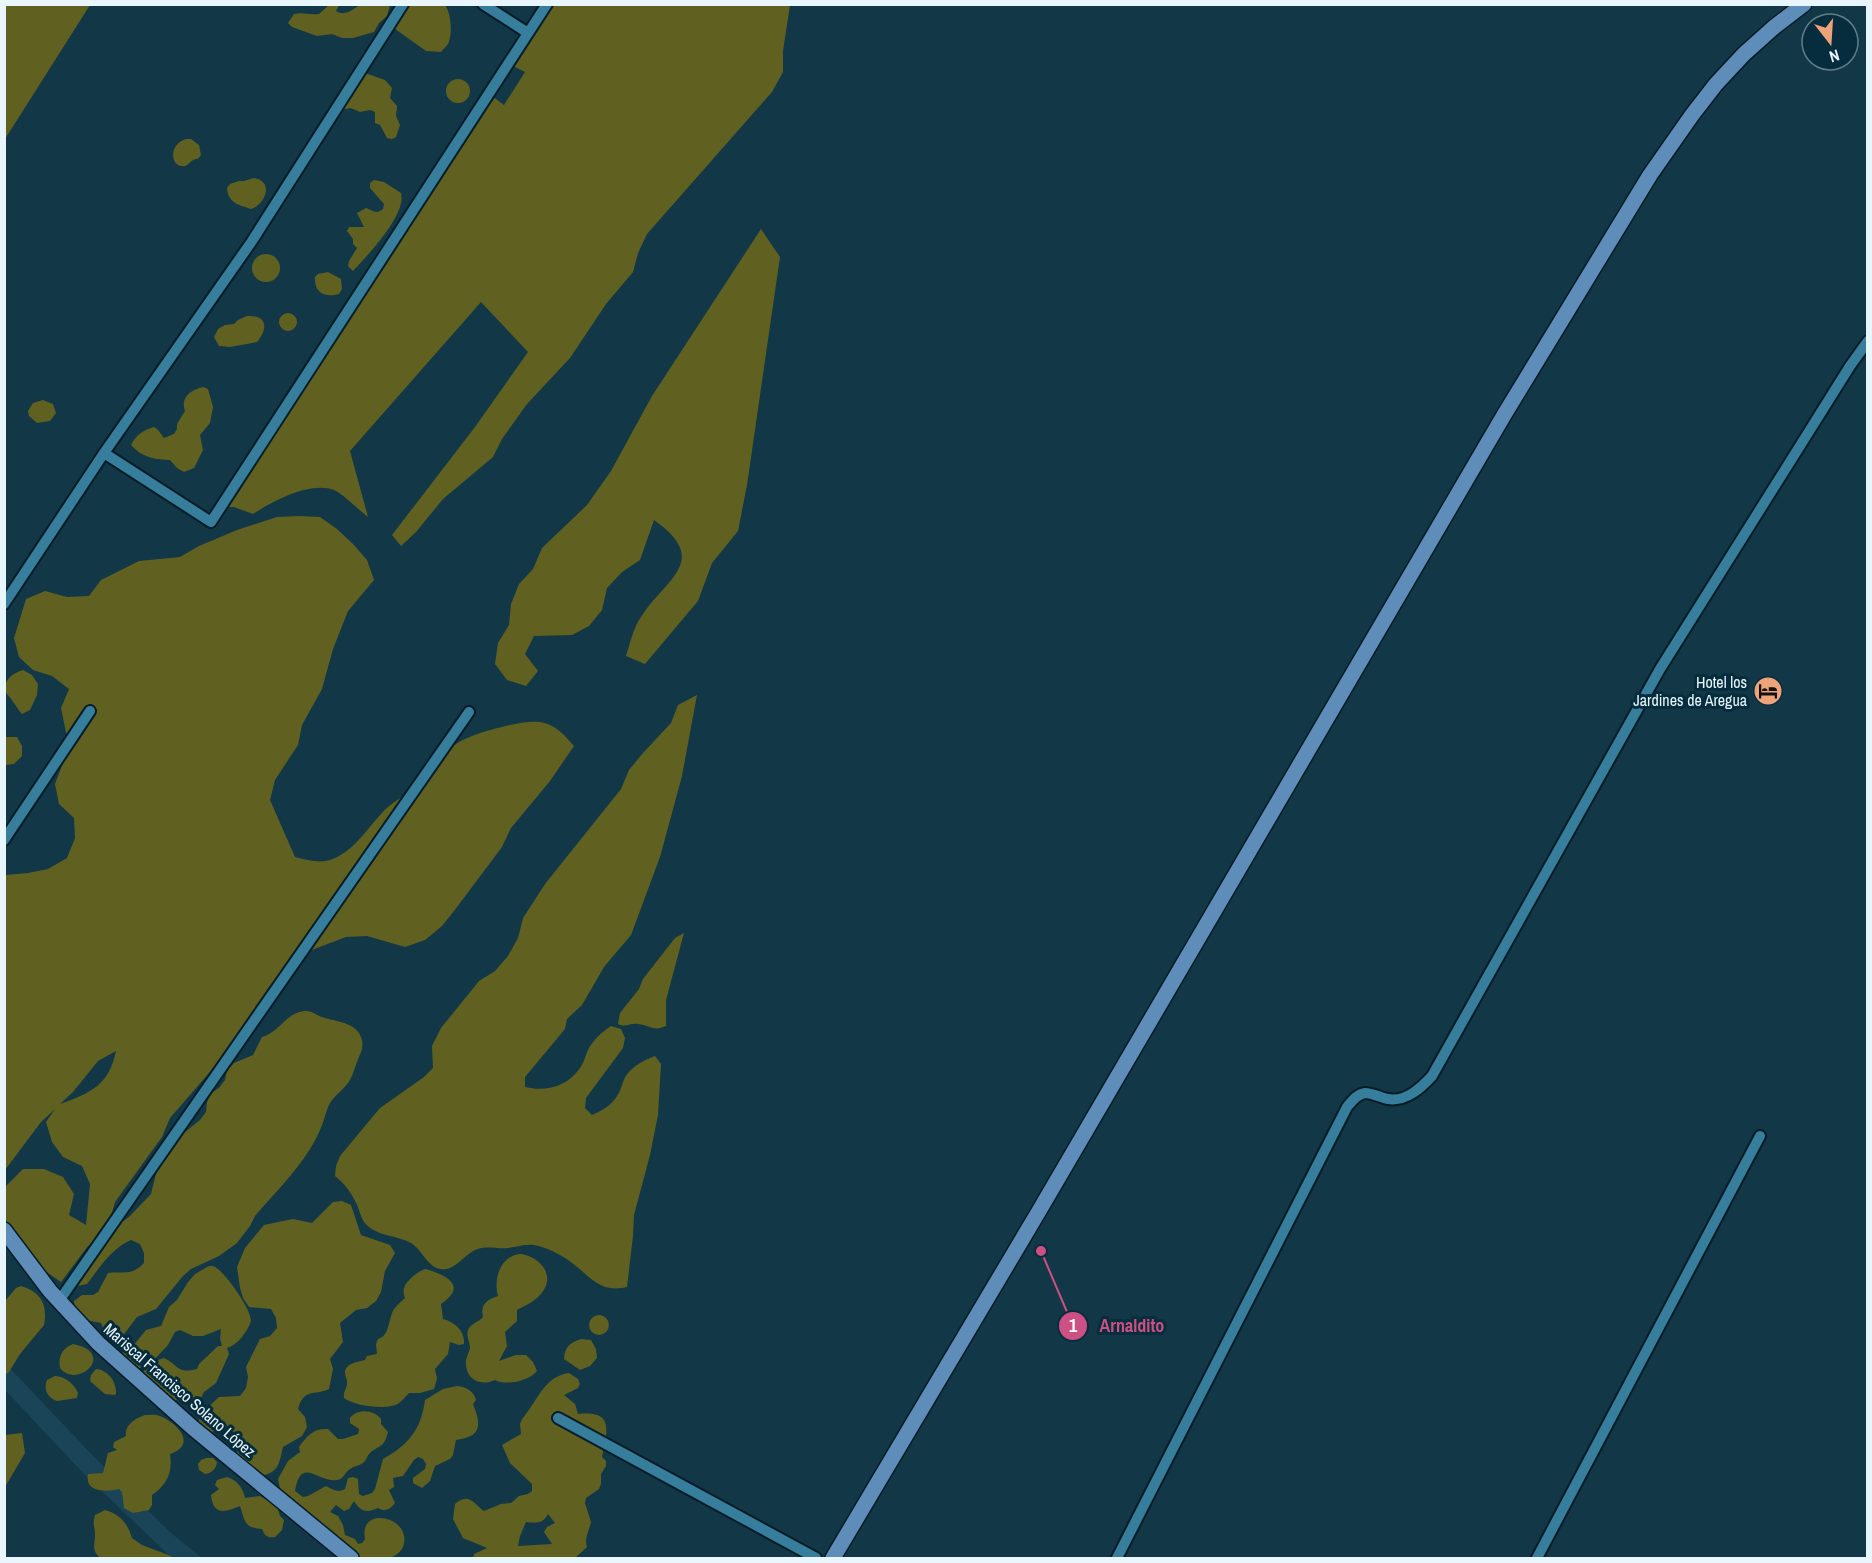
<svg xmlns="http://www.w3.org/2000/svg" width="1872" height="1563" font-family="'Archivo Narrow',sans-serif">
	<rect width="100%" height="100%" fill="#123747"/>
	<path fill="#1a4457" d="M4,1362L98,1461L171,1533L202,1558H172L85,1475L5,1390Z"/>
	<path fill="#606121" fill-rule="evenodd" d="M5,4L90,5L5,139L4,5Z
		M329,5H339L336,11C347,18 354,6 364,4C372,3 382,4 390,5L387,16L379,23L374,32L353,38H342L332,34L317,36L292,27L288,23L294,14C303,12 309,15 319,14Z
		M401,5H445C451,13 453,34 448,44C446,47 443,49 441,52L426,51L391,26Z
		M551,5H790L783,51V72L772,92L647,234L638,253L633,272L606,304L570,358L527,404L502,439L493,457L443,499L416,532L401,546L392,535L475,427L528,352L481,302L350,451L368,517C360,511 342,493 334,490C310,481 273,501 253,514L234,507H220L492,96L504,105L525,72L509,64Z
		M365,73L385,80L392,88L390,98L397,106L396,116L400,125L396,137L392,139L387,138L380,125L375,123V112L370,110L360,112L351,108L346,109L342,108Z
		M446 91a12 12 0 1 1 24 0a12 12 0 1 1-24 0Z
		M186,139H191L199,145L201,155C196,161 201,157 193,160C190,162 188,165 185,166C171,169 167,145 186,139Z
		M254,178C274,181 266,204 251,209C239,205 228,203 227,188L230,184L239,181H244Z
		M374,180L384,182L401,193C407,214 368,255 353,271L348,266L349,261L357,248L353,244V239L347,231L349,227H364L357,213L366,208C373,210 376,215 383,209L384,204L370,188V183Z
		M761,229L780,257L747,485L738,531L712,563L698,601L645,664L626,656C630,644 633,628 641,617C665,579 712,561 654,520L640,560L622,572L607,588L602,610L589,626L572,635L534,636L525,654L538,671L526,686L507,680L495,664L498,643L509,625L511,604L519,584L533,569L542,548L587,505L611,471L652,396Z
		M252 268a14 14 0 1 1 28 0a14 14 0 1 1-28 0Z
		M328,272L341,279L342,289L339,294C325,298 314,293 315,277L318,274Z
		M279 322a9 9 0 1 1 18 0a9 9 0 1 1-18 0Z
		M247,316C268,315 268,329 257,342L230,347L219,346L214,337L218,329L225,325L234,324L238,320Z
		M203,387L208,389L213,407L210,423L200,435L203,450L194,468L184,472L177,468L170,460C156,460 141,457 131,445C136,435 143,430 154,427L158,430L164,438L174,434L177,429V424L185,411C180,397 191,390 203,387Z
		M43,400L53,404L56,413L50,421L37,423L29,416L28,411L33,403Z
		M299,516L320,517L337,529L353,544L367,560L374,580L348,611L333,649L322,689L302,725L298,745L275,780L270,800L295,857C312,861 323,865 339,856C357,846 368,828 381,814C391,802 406,796 417,785C426,775 433,763 443,754C462,736 486,731 510,725C542,718 553,721 574,746L550,781L511,828L502,847L454,911L442,926L425,940L405,947L367,936L346,937L309,951L270,996L264,1016L248,1028L170,1118L162,1137L115,1202L106,1233L129,1217L151,1194L156,1174L161,1165L185,1132L200,1120L206,1112L207,1102L211,1093L219,1088L225,1080L227,1070L234,1063L253,1055L262,1037C281,1031 286,1013 304,1011C312,1010 317,1016 325,1018C339,1022 358,1023 362,1040C364,1048 360,1054 357,1062C354,1069 353,1076 348,1083C343,1090 335,1095 330,1103C326,1110 325,1118 322,1125C319,1133 315,1141 310,1149C295,1173 273,1195 255,1216L250,1226L237,1243L219,1256L191,1269L183,1276L156,1309L137,1317L124,1334L114,1338L105,1333L101,1323L81,1319L75,1311L74,1301L82,1295H93L98,1292L108,1273C124,1271 132,1276 144,1263V1253L140,1244L131,1240C111,1249 100,1267 87,1284L77,1286V1275L103,1236L88,1246L61,1282L45,1271L31,1255L11,1254L5,1232V1187L23,1169H44L63,1177L74,1194L69,1215L86,1225L90,1184L82,1166L63,1157L52,1142L46,1122L55,1109L41,1122L5,1170V875L28,873L48,869L67,858L75,838L74,818L59,804L55,784L69,747L61,708L69,689L52,676L33,670L19,657L14,638L26,599L45,591L67,597L89,596L101,580L139,561L180,557L199,546L237,530L277,517ZM116,1051C109,1085 91,1093 60,1104L73,1092L98,1061Z
		M23,670L32,675L38,684L37,695L30,710L22,714C15,706 12,698 4,691C6,678 11,674 23,670Z
		M697,695L682,776L660,857L631,935L604,967L582,1005L567,1019L565,1029L525,1077V1087C546,1092 567,1087 580,1068C584,1063 585,1056 588,1050C593,1040 602,1032 611,1026L621,1029L625,1038L623,1048L586,1098L585,1108L592,1115C601,1111 609,1107 615,1099C619,1094 621,1088 623,1082C628,1068 642,1061 655,1056L661,1064L658,1115L650,1155L634,1215L633,1236L627,1287C598,1294 589,1274 568,1260C560,1254 545,1247 534,1245C524,1244 517,1247 507,1248C496,1249 486,1245 475,1250C464,1255 454,1272 440,1269C426,1266 422,1248 409,1242C395,1235 375,1236 364,1222C360,1216 359,1207 355,1201C350,1191 344,1183 335,1176L336,1166L340,1156L380,1108L424,1077L433,1068L432,1046L441,1028L479,981L495,971L508,956L518,938L523,918L545,884L621,789L629,770L643,753L671,723L678,705Z
		M6,737H17L22,746V756L14,764L5,765V738Z
		M684,933L666,1000V1026C653,1032 650,1025 638,1024C630,1023 626,1028 618,1024L620,1013L639,989L643,979L675,938Z
		M342,1201L351,1205L361,1235L390,1245L395,1253L385,1271L381,1292L376,1301L367,1308L356,1310L340,1323L343,1342L330,1359L333,1369L329,1389C313,1396 304,1388 298,1409L305,1417L307,1427L302,1436L283,1447C279,1464 279,1472 261,1476L237,1456C238,1443 237,1436 228,1426L218,1428L209,1434L198,1430L199,1420L204,1411L219,1397L240,1396L246,1388L248,1377L246,1367L260,1339L270,1336L277,1328L276,1318L271,1309L249,1307L243,1298L240,1288L237,1267L245,1248L264,1225L293,1219L312,1223L333,1202Z
		M522,1254C544,1259 557,1279 538,1297C532,1303 524,1306 517,1310V1321L505,1332L507,1346L499,1361L516,1355H526L533,1362L537,1371C529,1381 506,1386 495,1380C480,1387 465,1379 466,1362C466,1357 469,1353 470,1348C470,1342 466,1336 468,1330C471,1323 479,1322 483,1317C480,1304 487,1300 498,1296C493,1278 501,1254 522,1254Z
		M209,1266C214,1266 214,1266 218,1269C228,1277 251,1309 251,1321C247,1332 238,1345 227,1348L229,1354L216,1383L204,1392L197,1406L192,1408L181,1398L172,1402L140,1377L148,1365L136,1370L121,1356L123,1351L133,1346L146,1330L161,1326L169,1307L177,1300L188,1282L195,1274ZM221,1329L220,1338L222,1346H218L199,1364L197,1369C177,1374 180,1366 164,1358L152,1362L168,1345L175,1332L180,1330L193,1336H203Z
		M426,1269C445,1275 469,1285 441,1304L443,1319C455,1322 465,1331 464,1344L459,1345L450,1342L448,1354L435,1369L437,1379L434,1389L420,1393H409C406,1396 402,1401 399,1403C388,1411 354,1406 344,1398C343,1391 347,1389 347,1383C348,1380 345,1377 345,1373C345,1363 358,1362 365,1360L367,1356L377,1354L376,1344L378,1339C390,1336 388,1319 394,1309C397,1305 401,1302 405,1298C404,1296 403,1291 404,1288C406,1281 419,1270 426,1269Z
		M21,1286C41,1292 48,1305 44,1325L20,1354L9,1372L5,1375V1301L16,1288Z
		M589 1325a10 10 0 1 1 20 0a10 10 0 1 1-20 0Z
		M581,1339L591,1340L596,1349L597,1358L590,1366L580,1370L564,1359C565,1347 569,1343 581,1339Z
		M73,1344C118,1353 77,1390 60,1368C58,1357 62,1348 73,1344Z
		M96,1369C108,1370 117,1382 116,1394L114,1395L105,1394L91,1382L90,1380L91,1375Z
		M569,1373L578,1379L580,1384L578,1388L564,1395L575,1404L578,1414C615,1410 607,1431 602,1457L606,1461V1466L601,1474V1484L599,1489L586,1498L585,1503L591,1522C589,1531 584,1539 587,1547L575,1558H473L474,1554L487,1548L463,1538L453,1519L455,1504C469,1492 473,1503 484,1511L501,1504L511,1503L519,1496L528,1494L532,1491V1484L510,1463L502,1445L521,1434L520,1424L522,1419C537,1402 544,1376 569,1373ZM548,1514L555,1523L547,1527L544,1532L552,1544L518,1546L520,1536L526,1522C536,1523 543,1524 548,1514Z
		M55,1376C65,1376 75,1385 78,1393L77,1398L57,1401C48,1398 43,1390 47,1380Z
		M457,1386C466,1387 474,1391 476,1400L473,1404C482,1426 481,1437 456,1440L453,1455L450,1459L435,1466L430,1481L422,1488L413,1483V1478L425,1469L426,1464L423,1459L418,1457L414,1460L403,1476L393,1478L394,1487L389,1490L395,1503C390,1510 385,1512 378,1508C366,1513 361,1512 354,1501L349,1509L344,1511L336,1505L330,1512L338,1516L343,1525L345,1535L355,1539L358,1544L362,1543L365,1539C358,1504 414,1517 403,1547C401,1552 394,1557 389,1558C379,1561 366,1558 356,1558L290,1500L280,1489L278,1479L288,1461L300,1452L299,1447C307,1436 313,1428 328,1429L338,1439H343L358,1434L359,1429L350,1423V1418C358,1408 374,1410 381,1419V1424L388,1432C384,1447 382,1444 371,1452C367,1455 367,1460 363,1463C359,1466 354,1466 350,1469C344,1473 344,1479 337,1480C318,1483 301,1455 295,1491L303,1497L308,1496L326,1486C334,1490 338,1493 345,1489L348,1478L353,1477L358,1479L359,1494L363,1496L372,1493L375,1489L383,1459C408,1445 421,1430 425,1400L443,1389Z
		M145,1415C150,1415 155,1414 160,1416C177,1423 198,1444 170,1454C173,1472 167,1485 152,1495V1505L149,1510L133,1513L124,1508L122,1492L119,1489C107,1492 84,1493 88,1474L103,1473L108,1453L117,1450L113,1447L114,1442L126,1436C124,1425 136,1418 145,1415Z
		M22,1433L25,1453L5,1487V1435Z
		M206,1458H213L217,1462C216,1469 212,1473 205,1474L199,1470L198,1464L201,1460Z
		M227,1477C237,1480 243,1488 245,1498L260,1496L277,1506L280,1516L284,1520L282,1530L275,1537C267,1538 265,1536 262,1529C244,1528 245,1521 240,1506C224,1513 213,1515 211,1495L219,1489L215,1485L217,1480Z
		M105,1510C120,1514 128,1524 132,1538L142,1545L171,1556L172,1558H101C91,1551 95,1545 95,1535C95,1525 92,1527 95,1515Z"/>
	<g fill="none" stroke-linecap="round" stroke-linejoin="round">
		<g stroke="#071d27" stroke-width="14">
			<path id="street" d="M483,4L528,33
				M104,453L211,522L547,4
				M4,604L104,453L252,241L403,4
				M4,840L90,711
				M59,1301L469,712
				M558,1418L816,1558
				M1117,1558L1347,1107C1352,1101 1357,1094 1365,1093C1373,1093 1381,1098 1388,1099C1406,1102 1421,1088 1432,1076L1660,669L1850,366L1868,341
				M1537,1558L1760,1136"/>
		</g>
		<g stroke="#071d27" stroke-width="18">
			<path id="secondary" d="M4,1230L50,1291L98,1343L193,1428L351,1558
				M833,1558L1039,1211L1504,415L1650,175L1692,115L1716,84L1744,54L1773,28L1804,4"/>
		</g>
		<use href="#street" stroke="#377d9c" stroke-width="10"/>
		<use href="#secondary" stroke="#5f8db9" stroke-width="15"/>
	</g>
	<defs>
		<g id="hotel-disc" transform="scale(1.5)"><circle r="9.5" fill="#efa378" stroke="#062d3d"/><path d="M-6-4.5h1.5V1H6V5H4.5V3h-9V5H-6ZM-4 0a1.8 1.8 0 1 1 3.6 0ZM.5 0V-2.5h3Q6-2.5 6 0Z" fill="#111"/></g>
	</defs>
	<g fill-rule="evenodd">
		<use href="#hotel-disc" x="1768" y="691"/>
	</g>
	<g text-anchor="middle" stroke-width="6" stroke-linejoin="round" paint-order="stroke">
		<g font-size="16" fill="#e9f6fd" stroke="#062d3d" text-anchor="end">
			<text x="1747" y="688">Hotel los<tspan x="1747" dy="18">Jardines de Aregua</tspan></text>
		</g>
		<g font-size="16" fill="#e9f6fd" stroke="#062d3d">
			<text transform="translate(180 1390) rotate(41)" y="6">Mariscal Francisco Solano López</text>
		</g>
	</g>
	<path fill="none" stroke="#cc5084" stroke-width="2" d="M1041 1251L1073 1326"/>
	<g fill="#cc5084" stroke="#062d3d" stroke-width="2">
		<circle cx="1041" cy="1251" r="6"/>
		<circle cx="1073" cy="1326" r="15"/>
	</g>
	<g font-size="18" text-anchor="middle" font-weight="bold" fill="#fff">
		<text x="1073" y="1332">1</text>
	</g>
	<g font-size="18" text-anchor="middle" font-weight="bold" fill="#cc5084" stroke="#062d3d" stroke-width="6" stroke-linejoin="round" paint-order="stroke">
		<text x="1132" y="1332">Arnaldito</text>
	</g>
	<rect width="1872" height="1563" fill="none" stroke="#e9f6fd" stroke-width="12"/>
	<g transform="translate(1830 42) rotate(163)"><circle r="28" fill="#062d3d" stroke="#617d8a" stroke-width="1.5"/>
	<path d="M0-4.5L10 22L0 15L-10 22Z" fill="#efa378"/>
	<text y="-9" font-size="16" font-weight="bold" text-anchor="middle" fill="#e9f6fd">N</text>
	</g>
</svg>
